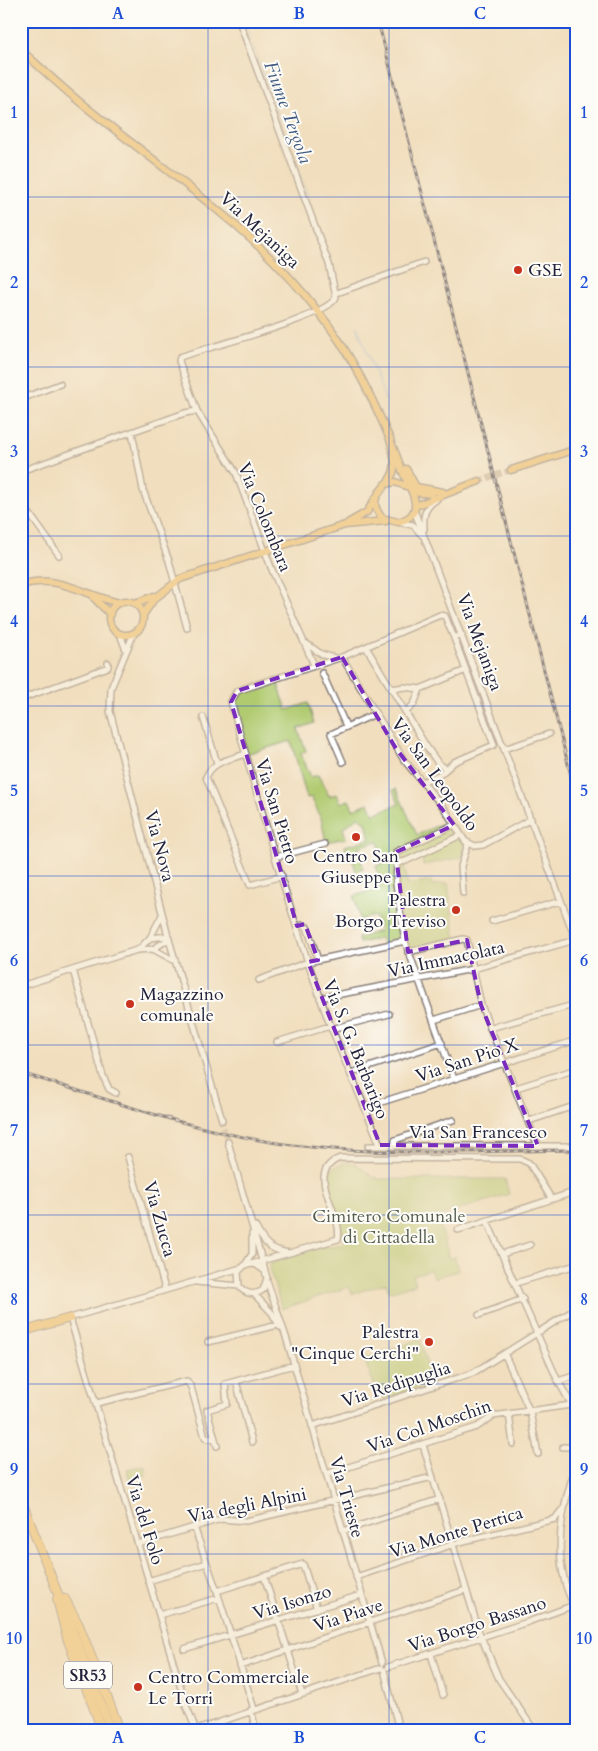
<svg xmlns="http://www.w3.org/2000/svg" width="598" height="1751" font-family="Cardo,serif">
	<rect width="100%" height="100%" fill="#fdfcf7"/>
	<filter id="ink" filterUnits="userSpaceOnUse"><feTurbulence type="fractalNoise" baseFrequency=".02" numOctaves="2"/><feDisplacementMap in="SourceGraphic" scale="10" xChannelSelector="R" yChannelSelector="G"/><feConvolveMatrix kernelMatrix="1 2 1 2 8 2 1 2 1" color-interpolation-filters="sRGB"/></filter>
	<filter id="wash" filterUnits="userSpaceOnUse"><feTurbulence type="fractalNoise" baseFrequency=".0096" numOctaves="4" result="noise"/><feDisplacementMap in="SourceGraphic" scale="20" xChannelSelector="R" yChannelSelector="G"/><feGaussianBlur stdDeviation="1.12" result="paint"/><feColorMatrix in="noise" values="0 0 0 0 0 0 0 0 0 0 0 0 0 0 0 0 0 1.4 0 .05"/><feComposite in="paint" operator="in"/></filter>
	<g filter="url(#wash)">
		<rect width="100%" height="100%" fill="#f1debe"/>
		<path fill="#b0ca70" stroke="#697656" d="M276,678L287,710L308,703L314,723L298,729L306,751L301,754L311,777L318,775L329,796L337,794L341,803L349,800L353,809L369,803L374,814L399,804L393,790L396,789L417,835L449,820L465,845L461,858L423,865L422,856L404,865L408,885L431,881L432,885L448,883L456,941L408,952L405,941L383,946L381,938L359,943L358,938L380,931L375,916L360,920L354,896L381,888L376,866L384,863L378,841L358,847L363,868L356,871L350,850H346L345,846L370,839L366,822L358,817L343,828L346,838L326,842L321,818L311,797L307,798L291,741L246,754L231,702L237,691Z
			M344,1163H355L374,1178L376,1176V1179H505L509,1194L436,1217L443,1234L449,1259L455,1256L458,1271L434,1278L430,1270L413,1275L416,1284L389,1292L386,1283L352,1294L349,1287L282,1309L269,1268L272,1263L320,1247L344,1244L327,1183L331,1169Z
			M420,1339L432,1384L384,1399L377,1392L364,1359Z
			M144,1465L146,1475L129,1480L127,1469Z"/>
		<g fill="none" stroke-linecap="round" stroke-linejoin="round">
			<path stroke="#69a1d8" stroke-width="1" d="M243,21V22
				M246,29L310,203
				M357,326L386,401"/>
			<path stroke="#69a1d8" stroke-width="5" d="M577,1501L571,1528L577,1550"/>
		</g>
	</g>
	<g filter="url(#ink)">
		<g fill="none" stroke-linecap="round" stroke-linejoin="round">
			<path stroke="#c8b8a4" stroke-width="5" stroke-dasharray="5 2.5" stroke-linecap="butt" d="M222,1120L228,1142"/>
			<path stroke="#c8b8a4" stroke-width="6" stroke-dasharray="6 3" stroke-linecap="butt" d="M479,481L511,470"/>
			<g stroke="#8a807c" stroke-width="8">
				<path id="minor" d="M337,293L424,262
					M21,399L60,384
					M197,411L179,361L180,357C207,347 328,318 336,297L329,264L239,21
					M132,432L143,490L169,561L187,628
					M21,471L185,413L197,411L236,473L272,570L314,665
					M21,502L59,555
					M414,510L577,943
					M398,522L413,525L422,535
					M424,529C423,516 424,508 436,500
					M134,633L111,688L110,711L168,936L222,1120
					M120,634L126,650
					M307,644L321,654L335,658
					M366,647L426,746L438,763L446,769
					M342,657L404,760L444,808L465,841L475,846L483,845L531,819
					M322,673L346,726
					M391,689L404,687L420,689L466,670
					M21,699L108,667V663
					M406,712L414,704L420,689
					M203,717L217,763
					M571,727L577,726
					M504,749L549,734
					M246,754C230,759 213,761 206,777L250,885L282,876
					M343,762L331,734L375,714
					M422,782L441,774L454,762L494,745L454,638
					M454,825L396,852L395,861L397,863L406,861L461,835
					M280,856L325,844
					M397,863L396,884L405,941L454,1079
					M463,893L461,866L468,844
					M492,921L561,901
					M297,926L304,925L307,927L318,960
					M150,938L168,936
					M153,949L169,939
					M138,950L150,938L162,915
					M408,952L463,939L467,940L481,1005L538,1146
					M73,970L103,1076L109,1089L116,1093
					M259,980L308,962L405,941
					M21,986L137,950L153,949L175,961
					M320,998L473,969L575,940
					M434,1020L481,1005
					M490,1028L577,1004
					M331,1029L389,1014
					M277,1042L330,1026
					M351,1073L442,1043
					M516,1088L577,1069
					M366,1107L577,1040
					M529,1121L577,1105
					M228,1142L267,1278L263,1290C254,1296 245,1294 239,1286L238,1272L245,1265L255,1264L265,1271
					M380,1145C361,1095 337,1048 320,997C286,901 259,801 231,702L237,691L342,657L440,615L445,616L454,638L462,635
					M368,1146H577
					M395,1146V1140L453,1120
					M128,1157L165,1289
					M487,1221L558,1381L577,1414
					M255,1226C264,1243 269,1250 289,1253
					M458,1230L577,1191
					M502,1254L530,1245
					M251,1264L338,1239C344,1213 302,1173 340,1158L520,1159L529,1163L551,1198
					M245,1265L252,1254V1234
					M267,1281L286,1337L382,1663
					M196,1282L239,1286
					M516,1283L576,1265
					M254,1294L272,1313L280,1327
					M479,1315L523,1299
					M208,1342L278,1325
					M505,1355L530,1412L538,1454
					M236,1381L252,1442
					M558,1381L577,1375
					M97,1403L187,1381L191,1387L205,1437L208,1439L214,1438
					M509,1414L513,1444
					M312,1426L473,1373L577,1308
					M423,1445L479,1632L499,1679L534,1730
					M217,1446L207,1410L227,1404L225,1384L294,1365
					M563,1447H577
					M577,1464C559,1512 550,1565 577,1611
					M326,1474L477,1427L493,1416L571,1405
					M194,1527L217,1591L254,1709
					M343,1531L440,1499
					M138,1544L221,1519L246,1521L433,1477
					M264,1576L302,1694
					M356,1577L460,1542L555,1519L561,1511
					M148,1581L207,1563
					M217,1591L303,1564L317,1609
					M159,1615L219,1598
					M184,1649L361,1595
					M431,1654L443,1695
					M240,1666L465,1590
					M388,1667L528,1622L577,1604
					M384,1670L399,1730
					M251,1710L256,1730
					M196,1730L186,1705L70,1318L241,1268
					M196,1730L381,1668"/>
			</g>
			<g stroke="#8a807c" stroke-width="9">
				<path id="major" d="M21,50C41,68 60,86 81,103C162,169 252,226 317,310C355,357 381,414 402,470C409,488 430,514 398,522L382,518C364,496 386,491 393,473C397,462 392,449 390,438
					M406,469L416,487L443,492
					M511,470L577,449
					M385,484L395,482L409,487
					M413,492L432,494
					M415,506L479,481
					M348,523L367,512L375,499
					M21,585C57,573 86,596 120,603
					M94,598L110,614
					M109 618a17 17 0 1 1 34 0a17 17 0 1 1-34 0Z
					M135,603L154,596
					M143,615L154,599L180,579L345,525L386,521"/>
			</g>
			<g stroke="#8a807c" stroke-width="10">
				<path id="highway" d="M21,1332L70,1318
					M21,1499L111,1730
					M57,1599L67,1638L102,1730
					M65,1599L79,1625L120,1730"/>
			</g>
			<use href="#minor" stroke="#fff" stroke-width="5"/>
			<use href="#major" stroke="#f4c16b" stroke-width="6"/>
			<use href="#highway" stroke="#f4c16b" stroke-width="8"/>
			<g stroke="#22223b" stroke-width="3">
				<path id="rail" d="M378,21L577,799
					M21,1073C105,1098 190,1130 277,1143C376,1157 477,1151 577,1150"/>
			</g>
			<use href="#rail" stroke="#fdfcf7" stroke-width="1" stroke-dasharray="4" stroke-linecap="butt"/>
		</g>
	</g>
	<path d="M0 0H598V1751H0ZM342,657L395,747L454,825L390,855L397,863L408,952L467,940L481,1005L538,1146L380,1145L308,962L318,960L305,924L297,926L231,702L237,691Z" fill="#f1debe" fill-opacity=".55" fill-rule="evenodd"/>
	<path fill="none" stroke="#7b2cbf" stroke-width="4" stroke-dasharray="10 6" stroke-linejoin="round" d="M342,657L395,747L454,825L390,855L397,863L408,952L467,940L481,1005L538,1146L380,1145L308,962L318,960L305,924L297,926L231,702L237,691Z"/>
	<path fill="none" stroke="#1d4ed8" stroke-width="1" stroke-opacity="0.55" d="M208,21V1730M389,21V1730M21,197H577M21,367H577M21,536H577M21,706H577M21,876H577M21,1045H577M21,1215H577M21,1384H577M21,1554H577"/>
	<g fill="#c8321e" stroke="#fdfcf7" stroke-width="2">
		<circle cx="518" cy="270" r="5"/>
		<circle cx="356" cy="837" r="5"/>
		<circle cx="456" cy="910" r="5"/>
		<circle cx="130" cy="1004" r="5"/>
		<circle cx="429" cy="1342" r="5"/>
		<circle cx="138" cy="1687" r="5"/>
	</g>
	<g text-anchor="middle" stroke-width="4" stroke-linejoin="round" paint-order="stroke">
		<rect fill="#fdfcf7" stroke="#646373" stroke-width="1" x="64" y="1661.5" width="48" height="27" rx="4"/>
		<g font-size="16" font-weight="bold" fill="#22223b">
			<text x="88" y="1681">SR53</text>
		</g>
		<g font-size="18" fill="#22223b" stroke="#fdfcf7">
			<text transform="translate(260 230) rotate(43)" y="6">Via Mejaniga</text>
			<text transform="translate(265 517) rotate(68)" y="6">Via Colombara</text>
			<text transform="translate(480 642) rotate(70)" y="6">Via Mejaniga</text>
			<text transform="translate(435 774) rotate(54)" y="6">Via San Leopoldo</text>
			<text transform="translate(277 811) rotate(73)" y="6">Via San Pietro</text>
			<text transform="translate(160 846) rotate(75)" y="6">Via Nova</text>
			<text transform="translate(446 959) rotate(-12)" y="6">Via Immacolata</text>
			<text transform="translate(356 1049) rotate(68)" y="6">Via S. G. Barbarigo</text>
			<text transform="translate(467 1060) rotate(-18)" y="6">Via San Pio X</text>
			<text x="478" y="1138">Via San Francesco</text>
			<text transform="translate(160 1219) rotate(74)" y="6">Via Zucca</text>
			<text transform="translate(396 1384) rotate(-18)" y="6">Via Redipuglia</text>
			<text transform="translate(429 1426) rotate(-19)" y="6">Via Col Moschin</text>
			<text transform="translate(347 1497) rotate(74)" y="6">Via Trieste</text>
			<text transform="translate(247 1505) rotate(-11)" y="6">Via degli Alpini</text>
			<text transform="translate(145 1520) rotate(73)" y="6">Via del Folo</text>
			<text transform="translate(456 1532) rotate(-17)" y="6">Via Monte Pertica</text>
			<text transform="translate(292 1602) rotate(-17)" y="6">Via Isonzo</text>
			<text transform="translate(348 1615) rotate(-18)" y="6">Via Piave</text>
			<text transform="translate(477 1624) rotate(-18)" y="6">Via Borgo Bassano</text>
		</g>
		<g font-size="18" fill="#22223b" stroke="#fdfcf7" text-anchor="start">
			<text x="528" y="276">GSE</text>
			<text x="356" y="862" text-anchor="middle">Centro San<tspan x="356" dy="21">Giuseppe</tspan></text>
			<text x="446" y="906" text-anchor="end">Palestra<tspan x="446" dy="21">Borgo Treviso</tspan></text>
			<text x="140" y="1000">Magazzino<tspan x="140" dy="21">comunale</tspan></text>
			<text x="419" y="1338" text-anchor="end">Palestra<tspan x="419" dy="21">"Cinque Cerchi"</tspan></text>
			<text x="148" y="1683">Centro Commerciale<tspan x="148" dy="21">Le Torri</tspan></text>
		</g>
		<g font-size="18" fill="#545d4e" stroke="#fdfcf7">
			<text x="389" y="1222">Cimitero Comunale<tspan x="389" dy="21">di Cittadella</tspan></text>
		</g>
		<g font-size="19" font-style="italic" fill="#425b82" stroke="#fdfcf7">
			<text transform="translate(289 112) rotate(70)" y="7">Fiume Tergola</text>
		</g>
	</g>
	<rect width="598" height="1751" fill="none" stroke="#fdfcf7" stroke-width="55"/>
	<rect x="28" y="28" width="542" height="1696" fill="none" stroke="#1d4ed8" stroke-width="2"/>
	<g font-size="16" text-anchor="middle" font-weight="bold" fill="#1d4ed8">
		<text x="118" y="19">A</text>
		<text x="299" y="19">B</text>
		<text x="480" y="19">C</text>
		<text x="14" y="118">1</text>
		<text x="584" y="118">1</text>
		<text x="14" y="288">2</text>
		<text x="584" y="288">2</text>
		<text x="14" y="457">3</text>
		<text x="584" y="457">3</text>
		<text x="14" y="627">4</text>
		<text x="584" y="627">4</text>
		<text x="14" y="796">5</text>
		<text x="584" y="796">5</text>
		<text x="14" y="966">6</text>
		<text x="584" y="966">6</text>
		<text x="14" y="1136">7</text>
		<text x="584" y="1136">7</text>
		<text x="14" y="1305">8</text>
		<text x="584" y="1305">8</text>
		<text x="14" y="1475">9</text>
		<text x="584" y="1475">9</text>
		<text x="14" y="1644">10</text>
		<text x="584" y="1644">10</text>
		<text x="118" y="1743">A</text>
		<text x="299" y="1743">B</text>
		<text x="480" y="1743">C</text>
	</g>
</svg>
